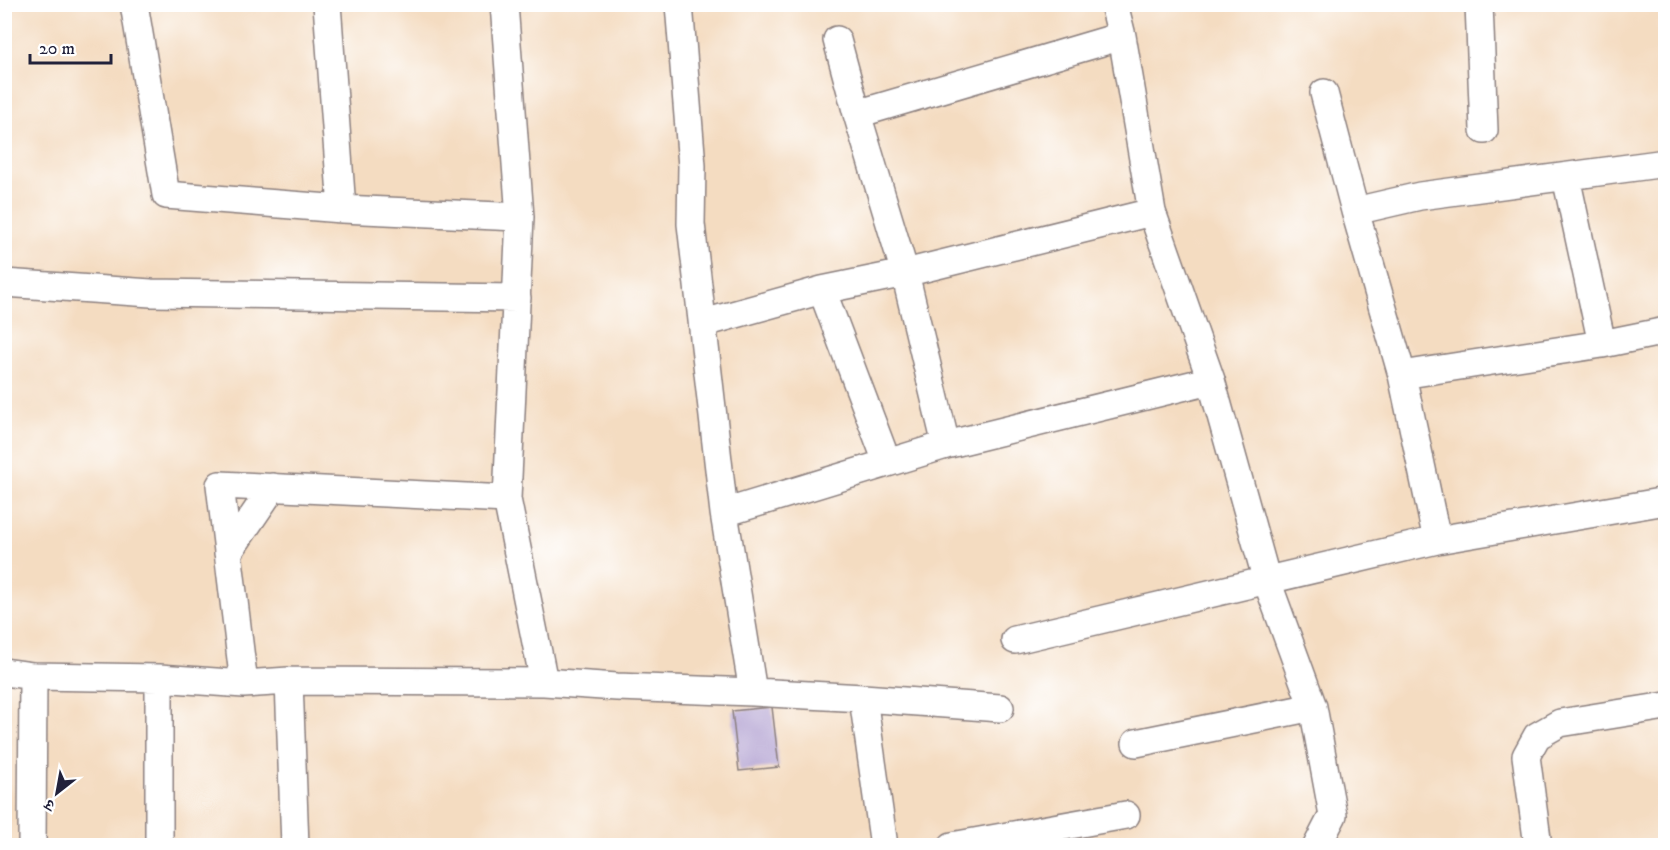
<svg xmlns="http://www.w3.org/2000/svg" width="1670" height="850" font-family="'IM FELL DW Pica','Noto Serif Devanagari',serif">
	<rect width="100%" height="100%" fill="#fff"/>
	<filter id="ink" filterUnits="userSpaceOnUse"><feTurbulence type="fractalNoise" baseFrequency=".0167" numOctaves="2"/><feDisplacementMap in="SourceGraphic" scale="12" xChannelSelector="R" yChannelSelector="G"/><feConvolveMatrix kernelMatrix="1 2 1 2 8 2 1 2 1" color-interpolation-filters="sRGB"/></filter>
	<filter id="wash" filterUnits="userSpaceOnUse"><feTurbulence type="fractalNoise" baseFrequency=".008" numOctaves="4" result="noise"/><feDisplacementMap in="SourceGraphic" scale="24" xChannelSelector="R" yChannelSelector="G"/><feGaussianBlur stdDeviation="1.35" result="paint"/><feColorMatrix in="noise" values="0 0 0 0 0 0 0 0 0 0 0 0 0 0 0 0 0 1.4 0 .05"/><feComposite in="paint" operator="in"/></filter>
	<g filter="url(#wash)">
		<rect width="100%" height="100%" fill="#f4dcc1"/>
		<g id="blocks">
			<path fill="#baabd6" d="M772,707L779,767L739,771L732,711Z"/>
		</g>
	</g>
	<g filter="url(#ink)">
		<use href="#blocks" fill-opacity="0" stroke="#8b7f7e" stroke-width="1.5"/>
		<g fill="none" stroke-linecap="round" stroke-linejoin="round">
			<g stroke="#8b7f7e" stroke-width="30">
				<path id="minor" d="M134,4L166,195L342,209L327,4
					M504,4L520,217L507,499L544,682
					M679,4L692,166L691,224L724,513L753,692L863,698L884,846
					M1114,4L1122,36L1152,212L1211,380L1267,581L1313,707L1333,815L1317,846
					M1479,4L1484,130
					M837,40L857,114L905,273L946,445L1211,380
					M1324,93L1355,211L1402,375L1437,540L1666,501
					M857,114L1122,36
					M1566,177L1602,344
					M342,209L520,217
					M1355,211L1420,196L1666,163
					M4,283L151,293L517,298
					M822,290L905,273L1152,212
					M704,323L822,290L887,462
					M1402,375L1602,344L1666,331
					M724,513L946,445
					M228,553L273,487
					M1015,640L1437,540
					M4,672L33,676L159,678L244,684L289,681
					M159,678V846
					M244,684L220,485L507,499
					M863,698L1000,708
					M1136,743L1313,707
					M32,846L33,676
					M295,846L289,681L544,682L617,687L753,692
					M952,846L1126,815
					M1538,846L1526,756L1537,736L1560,723L1666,706"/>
			</g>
			<use href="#minor" stroke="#fff" stroke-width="27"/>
		</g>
	</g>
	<rect width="1670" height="850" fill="none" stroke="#fff" stroke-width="24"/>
	<g transform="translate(57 793) rotate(211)" stroke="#ffffff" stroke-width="4.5" paint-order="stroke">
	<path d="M0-4.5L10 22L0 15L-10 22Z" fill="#22223b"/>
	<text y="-9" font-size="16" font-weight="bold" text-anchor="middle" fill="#22223b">उ</text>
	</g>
	<path d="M30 54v9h81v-9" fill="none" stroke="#22223b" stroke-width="3"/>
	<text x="39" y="54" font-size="18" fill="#22223b" stroke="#ffffff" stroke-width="4.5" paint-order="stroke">20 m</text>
</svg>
